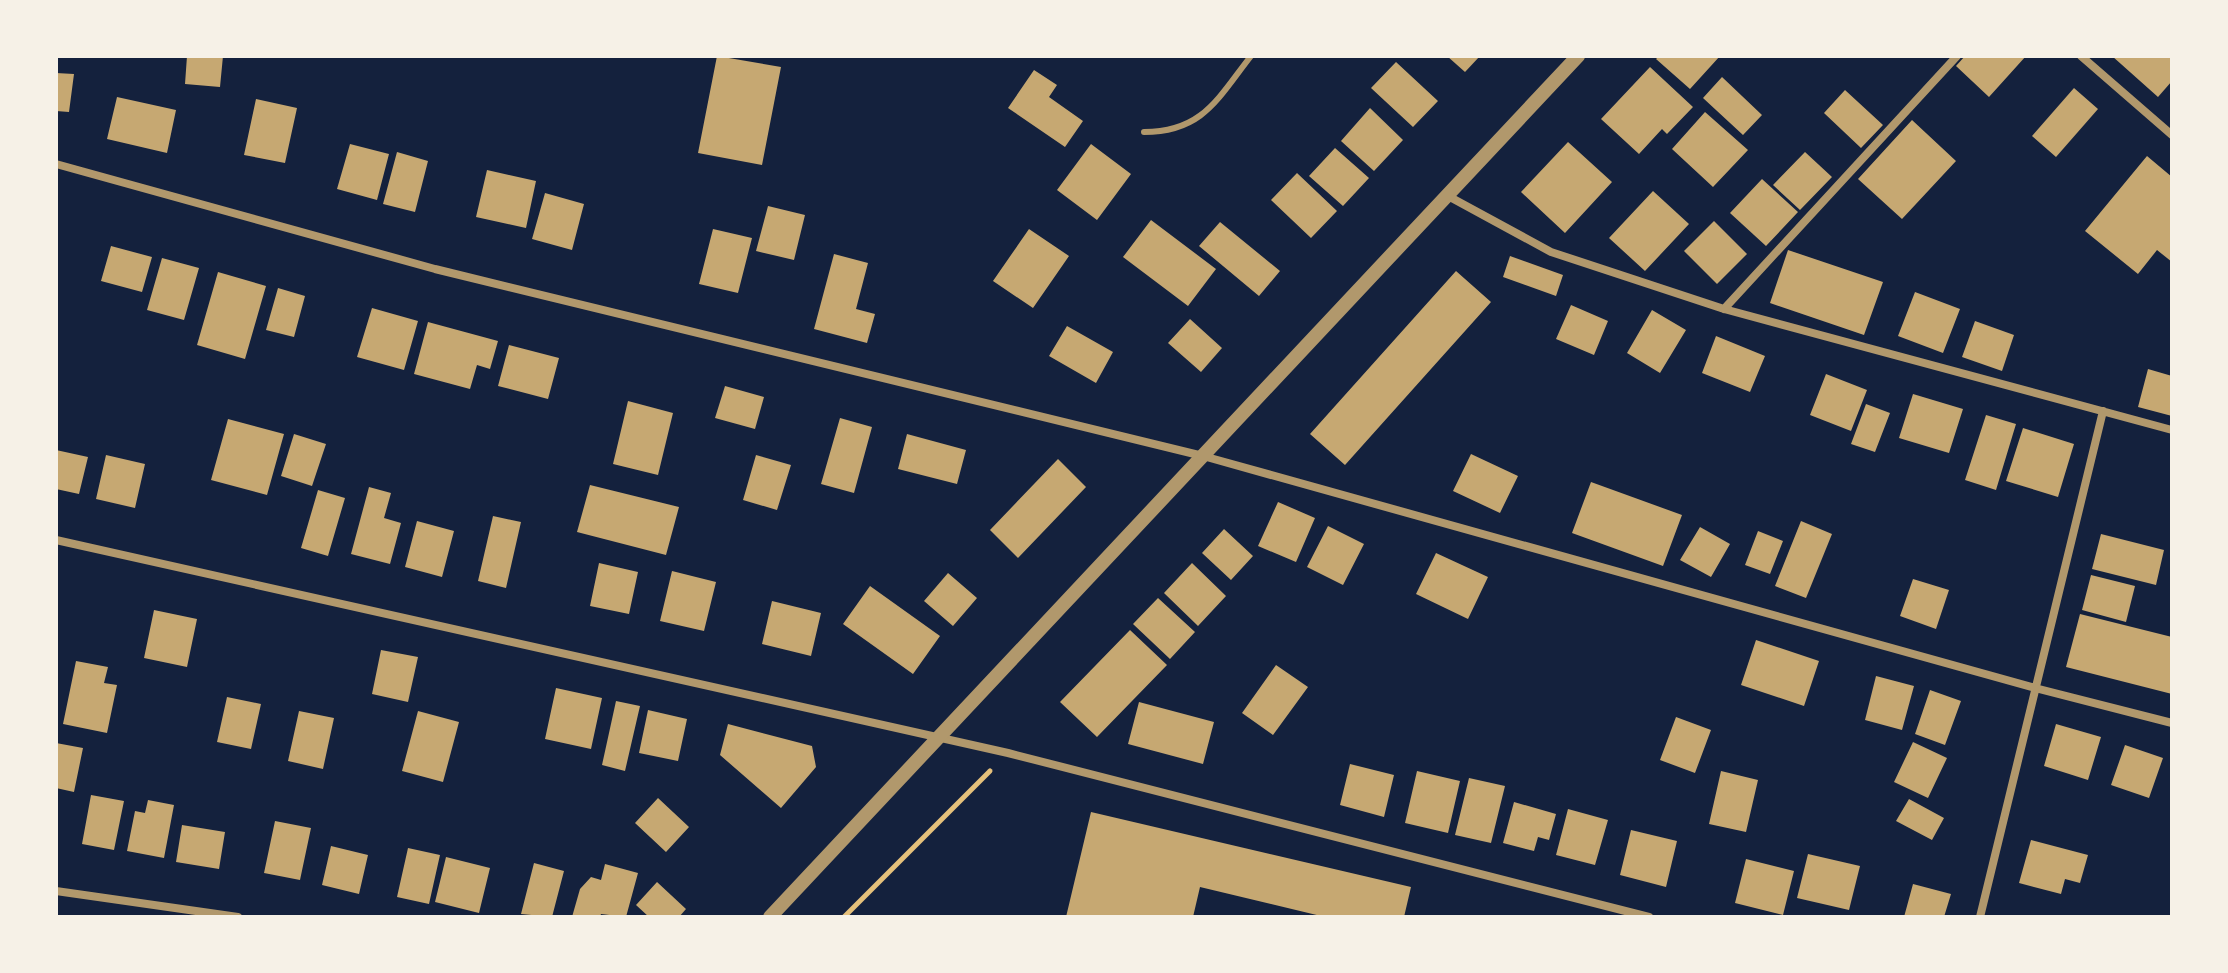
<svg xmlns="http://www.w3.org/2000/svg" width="2228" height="973" font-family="Georgia,serif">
	<rect width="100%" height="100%" fill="#14213d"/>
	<path fill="#c6a872" d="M187,56H223L220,87L185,84Z
		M717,56L781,67L762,165L698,153Z
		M1447,56H1480L1465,72Z
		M1659,56H1720L1690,89L1656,59Z
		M1965,56H2026L1989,97L1956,66Z
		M2112,56H2172V81L2158,97Z
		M1396,62L1438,101L1413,127L1371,88Z
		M1650,67L1693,107L1667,134L1662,129L1639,154L1601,119Z
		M1034,70L1057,85L1049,97L1083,121L1065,147L1008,108Z
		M56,73L74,74L69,112L56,111Z
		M1722,77L1762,115L1743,135L1703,98Z
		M2074,88L2098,109L2056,157L2032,136Z
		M1845,90L1883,125L1861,148L1824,113Z
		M117,97L176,110L167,153L107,139Z
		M256,99L297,108L285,163L244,155Z
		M1370,108L1403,140L1374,171L1341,141Z
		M1705,112L1748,150L1713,187L1672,149Z
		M1912,120L1956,161L1902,219L1858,179Z
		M1568,142L1612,182L1565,233L1521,192Z
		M350,144L389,154L377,200L337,189Z
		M1091,144L1131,174L1097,220L1057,190Z
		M1335,148L1369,178L1343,206L1309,176Z
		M397,152L428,161L415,212L383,204Z
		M1805,152L1832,177L1800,210L1773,185Z
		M2147,156L2172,177V262L2157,250L2138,274L2085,231Z
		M487,170L536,181L526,228L476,217Z
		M1297,173L1337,211L1311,238L1271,200Z
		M1762,179L1798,212L1766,246L1730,213Z
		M1653,191L1689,224L1645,271L1609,238Z
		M545,193L584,204L572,250L532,239Z
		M768,206L805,215L794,260L756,251Z
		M1151,220L1216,269L1188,306L1123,257Z
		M1714,221L1747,254L1717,284L1684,251Z
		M1220,222L1280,271L1259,296L1199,246Z
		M713,229L752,238L738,293L699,284Z
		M1029,229L1069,256L1033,308L993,281Z
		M111,246L152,257L142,292L101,281Z
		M1788,250L1883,282L1864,335L1770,303Z
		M834,254L868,263L856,309L875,314L867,343L814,329Z
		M1510,256L1563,275L1556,296L1503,277Z
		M162,258L199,268L184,320L147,310Z
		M1456,271L1491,302L1345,465L1310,434Z
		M218,272L266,286L245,359L197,345Z
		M278,288L305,296L294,337L266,330Z
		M1915,292L1960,309L1943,353L1898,336Z
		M1571,305L1608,321L1594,355L1556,339Z
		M372,308L418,321L404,370L357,357Z
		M1652,310L1686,330L1660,373L1627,353Z
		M1190,319L1222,348L1201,372L1168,343Z
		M1975,321L2014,335L2002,371L1962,357Z
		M428,322L498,341L490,369L477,365L470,389L414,374Z
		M1067,326L1113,352L1096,383L1049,356Z
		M1716,336L1765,356L1750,392L1702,373Z
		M509,345L559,358L548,399L498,386Z
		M2148,369L2172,376V416L2138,407Z
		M1826,374L1867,390L1851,431L1810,415Z
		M725,386L764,397L755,429L715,418Z
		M1913,394L1963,409L1949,453L1899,438Z
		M628,401L673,413L658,475L613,464Z
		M1866,404L1890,413L1875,452L1851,444Z
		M1986,415L2016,424L1996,490L1965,480Z
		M840,418L872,427L854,493L821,484Z
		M228,419L284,434L267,495L211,480Z
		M2023,428L2074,444L2058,497L2006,481Z
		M294,434L326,444L312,486L281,476Z
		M907,434L966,450L957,484L898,469Z
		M56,450L88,457L79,494L56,489Z
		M1471,454L1518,476L1500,513L1453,491Z
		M106,455L145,464L135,508L96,499Z
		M756,455L791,465L777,510L743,500Z
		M1058,459L1086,487L1018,558L990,530Z
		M1591,482L1682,515L1663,566L1572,533Z
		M590,485L679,507L666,555L577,532Z
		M369,487L391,493L384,518L401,523L390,564L351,554Z
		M318,490L345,498L328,556L301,548Z
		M1278,502L1315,518L1296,562L1258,546Z
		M493,516L521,522L506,588L478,581Z
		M417,521L454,531L442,577L405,567Z
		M1801,521L1832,534L1806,598L1775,586Z
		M1328,526L1364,544L1343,585L1307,567Z
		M1700,527L1730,544L1711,577L1680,560Z
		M1224,529L1253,556L1231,580L1202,553Z
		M1758,531L1783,541L1770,574L1745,565Z
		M2101,534L2164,550L2156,585L2092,569Z
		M1436,553L1488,577L1468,619L1416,594Z
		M599,563L638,572L629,614L590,606Z
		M1192,563L1226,596L1198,626L1164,593Z
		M672,571L716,582L704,631L660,621Z
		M948,573L977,598L953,626L924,601Z
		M2091,575L2135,586L2126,622L2082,610Z
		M1913,579L1949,590L1936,629L1900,616Z
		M870,586L940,636L913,674L843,624Z
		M1158,598L1195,632L1170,659L1133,624Z
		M772,601L821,613L811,656L762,644Z
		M154,610L197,619L187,667L144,658Z
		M2080,614L2172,637V694L2066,667Z
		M1130,630L1167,665L1097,737L1060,702Z
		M1756,640L1819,661L1804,706L1741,685Z
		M381,650L418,657L408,702L372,694Z
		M76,661L108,667L104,683L117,685L107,733L63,724Z
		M1276,665L1308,687L1273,735L1242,713Z
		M1876,676L1914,686L1902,730L1865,720Z
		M556,688L602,698L591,749L545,739Z
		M1930,690L1961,701L1945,745L1915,734Z
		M227,697L261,704L251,749L217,742Z
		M616,701L640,706L625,771L602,765Z
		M1139,702L1214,722L1203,764L1128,744Z
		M648,710L687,719L678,761L639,753Z
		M299,711L334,718L323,769L288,761Z
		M418,711L459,722L443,782L402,771Z
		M1676,717L1711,730L1695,773L1660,760Z
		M728,724L812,746L816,767L781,808L720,755Z
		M2056,724L2101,737L2088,780L2044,766Z
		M1913,742L1947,758L1928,798L1894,782Z
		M56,743L83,748L74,792L56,788Z
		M2125,745L2163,758L2149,798L2111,785Z
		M1350,764L1394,775L1384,817L1340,805Z
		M1417,771L1460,781L1448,833L1405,823Z
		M1721,771L1758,780L1746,832L1709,824Z
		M1469,778L1505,786L1491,843L1455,835Z
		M91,795L124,801L114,850L82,844Z
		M658,798L689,827L666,852L635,823Z
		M1909,799L1944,818L1932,840L1896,821Z
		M148,800L174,805L164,858L127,851L135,811L145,813Z
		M1514,802L1556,814L1549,840L1538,837L1534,851L1503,843Z
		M1568,809L1608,820L1595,865L1556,855Z
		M1091,812L1411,887L1404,917H1325L1200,887L1193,917H1066Z
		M275,821L311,828L300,880L264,873Z
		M182,825L225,832L219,869L176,862Z
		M1631,830L1677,841L1666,887L1620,875Z
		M2031,840L2088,855L2080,883L2065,879L2061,894L2019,883Z
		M331,846L368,855L359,894L322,885Z
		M408,848L440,855L429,904L397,897Z
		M1808,854L1860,866L1849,910L1797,898Z
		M446,857L490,868L479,913L435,902Z
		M1746,859L1794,871L1783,915L1735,903Z
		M534,863L564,871L552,917L521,914Z
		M605,864L638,873L626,917L601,914L600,917H572L580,889L591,877L601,880Z
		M657,882L686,909L679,917H649L636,905Z
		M1913,884L1951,894L1944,917H1904Z"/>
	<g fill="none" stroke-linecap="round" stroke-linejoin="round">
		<path stroke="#e5c07b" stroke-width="5" d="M844,917L990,771"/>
		<path stroke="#b1986c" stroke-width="6" d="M1144,132C1203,132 1218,98 1251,56"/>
		<path stroke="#b1986c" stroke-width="8" d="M2081,56L2172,135
			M56,164L435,269L1203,456L2035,688L2172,723
			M1448,196L1551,252L1724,309L2172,430
			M1724,309L1957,56
			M56,540L1008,753L1649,917
			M56,891L238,917
			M1980,917L2103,411"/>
		<path stroke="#b1986c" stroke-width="14" d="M770,917L1578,56"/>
	</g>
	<rect width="2228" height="973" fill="none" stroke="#f6f1e7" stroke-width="116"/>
</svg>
